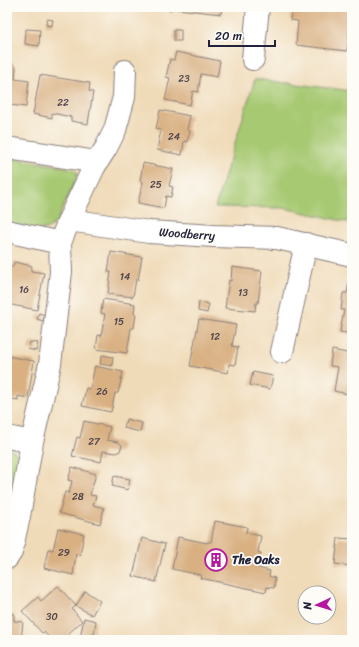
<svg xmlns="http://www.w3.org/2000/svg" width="359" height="647" font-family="Sriracha,sans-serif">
	<rect width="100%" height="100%" fill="#fdfcf7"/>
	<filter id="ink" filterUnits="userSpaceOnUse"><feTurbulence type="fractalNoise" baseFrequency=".025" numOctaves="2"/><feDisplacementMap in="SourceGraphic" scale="8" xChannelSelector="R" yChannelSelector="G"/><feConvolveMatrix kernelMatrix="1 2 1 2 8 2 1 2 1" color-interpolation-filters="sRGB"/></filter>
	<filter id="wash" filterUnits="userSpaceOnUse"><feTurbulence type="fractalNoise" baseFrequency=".012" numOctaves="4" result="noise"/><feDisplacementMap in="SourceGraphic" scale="16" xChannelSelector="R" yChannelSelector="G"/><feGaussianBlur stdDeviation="0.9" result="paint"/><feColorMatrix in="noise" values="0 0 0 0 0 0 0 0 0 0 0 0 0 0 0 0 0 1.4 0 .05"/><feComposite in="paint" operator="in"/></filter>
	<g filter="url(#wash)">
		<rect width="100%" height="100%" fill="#f0dbb9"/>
		<path fill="#a7c972" stroke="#647656" d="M255,79L352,91V223L284,208L215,207Z
			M7,157L71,168L77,172V177L56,223L48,228L41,230L7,223Z
			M7,447L16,453L19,462L7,535Z"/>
		<g id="blocks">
			<path fill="#d9b082" d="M155,7H171V10L155,8Z
				M177,7H222L221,14L177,9Z
				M292,7H352L347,51L296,45L298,21L290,20Z
				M47,19L53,20L52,26L46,25Z
				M26,29L40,30L39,46L25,44Z
				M174,30H181V41H174Z
				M176,52L220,61L217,77L201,74L198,92L193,91L190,105L165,100L170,78L166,77L170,59L174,60Z
				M7,61L11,62L16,67L15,79L29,81L26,107L10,105L11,101H7Z
				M40,75L90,83L89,91L93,92L88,124L71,121V117L52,113V118L33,114Z
				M160,110L190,116L187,130L190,131L187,142L184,141L182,155L157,150L161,130L156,129Z
				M143,163L173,169L169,186L173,187L171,197L166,196L164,208L138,203L143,182L140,181Z
				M111,252L142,257L138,280L136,279L133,297L108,294L111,272H108Z
				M14,262L32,266L31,271L44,273L37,310L7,304V266L13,267Z
				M232,267L262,271L258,303H256L255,311L225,308L229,280L231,281Z
				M349,282H352V334L340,332L344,310H341L343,293H347Z
				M103,299L135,304L134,314H136L134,328H131L127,353L96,349L98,335L101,336L105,314L101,313Z
				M199,302L209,304L207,313L198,311Z
				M39,313L45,315L43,321L37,319Z
				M199,319L236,325L232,346L238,347L235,365L229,364L228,373L190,366Z
				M30,342L38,343L36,351L28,349Z
				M332,350L352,354V395L334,391L338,367L330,366Z
				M102,355L113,357L112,366L100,364Z
				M7,356L34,361L28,398L18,396V400L7,398Z
				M95,366L123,372L118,393H115L111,412L82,406L86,388L90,389Z
				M253,372L273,376L270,389L250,385Z
				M126,419L142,423L140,432L124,428Z
				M84,421L110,427L107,440L118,442L122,445L120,451L116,453L103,451L101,462L72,456L77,437L80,438Z
				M72,467L96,474L90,495L96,496L93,505L104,508L100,524L59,513L65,492L69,493L72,481L68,480Z
				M114,476L130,479L128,490L112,486Z
				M215,521L247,527L246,533L261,536L258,552L261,553L258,568L270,571L269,576L275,578L274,588L267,587L266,592L200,578L201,575L172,569L178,537L207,543L208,542H211Z
				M58,528L84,534L80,555L76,554L73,575L44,568L48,549L53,550Z
				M142,538L165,544L156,582L133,576Z
				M338,538L352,539V566L335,564Z
				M58,586L76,606L72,609L82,621L68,634L70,636L65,640H51L44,632L42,633L22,611L38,597L41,601Z
				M85,591L100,601L92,615L76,606Z
				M7,614H14V621L23,622L21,640H7Z
				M84,618L96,621L94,635L92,634L91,638L88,637L87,640L80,638Z"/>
		</g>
	</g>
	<g filter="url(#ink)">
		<use href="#blocks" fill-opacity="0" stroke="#897e7a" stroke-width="1"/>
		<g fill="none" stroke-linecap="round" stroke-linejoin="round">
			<g stroke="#897e7a" stroke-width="24">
				<path id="minor" d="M253,59L258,7
					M7,148L97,162
					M69,220L149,232L214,236L277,238L352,255
					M7,231L60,243
					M282,352L306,244
					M7,437L32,442
					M7,558L11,552L19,516L32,442L50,364L61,272L60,243L69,220L94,167L106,148L115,130L124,97L125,71"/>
			</g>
			<use href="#minor" stroke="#fff" stroke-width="22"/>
		</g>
	</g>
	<defs>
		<g id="building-ring" transform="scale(1.15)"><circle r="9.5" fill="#fdfcf7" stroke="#b5179e" stroke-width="1.5"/><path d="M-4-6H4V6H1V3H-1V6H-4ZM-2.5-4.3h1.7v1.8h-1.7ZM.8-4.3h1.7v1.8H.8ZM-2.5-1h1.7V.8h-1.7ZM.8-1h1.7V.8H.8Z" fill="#b5179e"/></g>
	</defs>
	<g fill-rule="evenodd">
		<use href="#building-ring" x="216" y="560"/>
	</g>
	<g text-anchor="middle" stroke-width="3.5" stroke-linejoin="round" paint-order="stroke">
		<g font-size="10" fill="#50464d">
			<text x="184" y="82">23</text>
			<text x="63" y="106">22</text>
			<text x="174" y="140">24</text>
			<text x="156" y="188">25</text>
			<text x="125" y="280">14</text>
			<text x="24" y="293">16</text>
			<text x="243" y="296">13</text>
			<text x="119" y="325">15</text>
			<text x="215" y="340">12</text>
			<text x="102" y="395">26</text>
			<text x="94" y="445">27</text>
			<text x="78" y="500">28</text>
			<text x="64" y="556">29</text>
			<text x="52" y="620">30</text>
		</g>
		<g font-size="12" fill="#22223b" stroke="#fdfcf7">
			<text transform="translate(187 234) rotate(4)" y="4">Woodberry</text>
		</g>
		<g font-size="12" font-weight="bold" fill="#22223b" stroke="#fdfcf7" text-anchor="start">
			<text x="232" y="564">The Oaks</text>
		</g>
	</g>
	<rect width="359" height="647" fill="none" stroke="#fdfcf7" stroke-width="24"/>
	<g transform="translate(317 605) rotate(266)"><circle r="19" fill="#fdfcf7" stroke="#a5a5ac"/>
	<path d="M0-3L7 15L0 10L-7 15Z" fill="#b5179e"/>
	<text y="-6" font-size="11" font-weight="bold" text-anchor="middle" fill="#22223b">N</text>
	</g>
	<path d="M209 40v6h66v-6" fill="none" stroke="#22223b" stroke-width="2"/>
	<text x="215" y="40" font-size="12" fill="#22223b" stroke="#fdfcf7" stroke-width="3" paint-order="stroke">20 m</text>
</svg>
